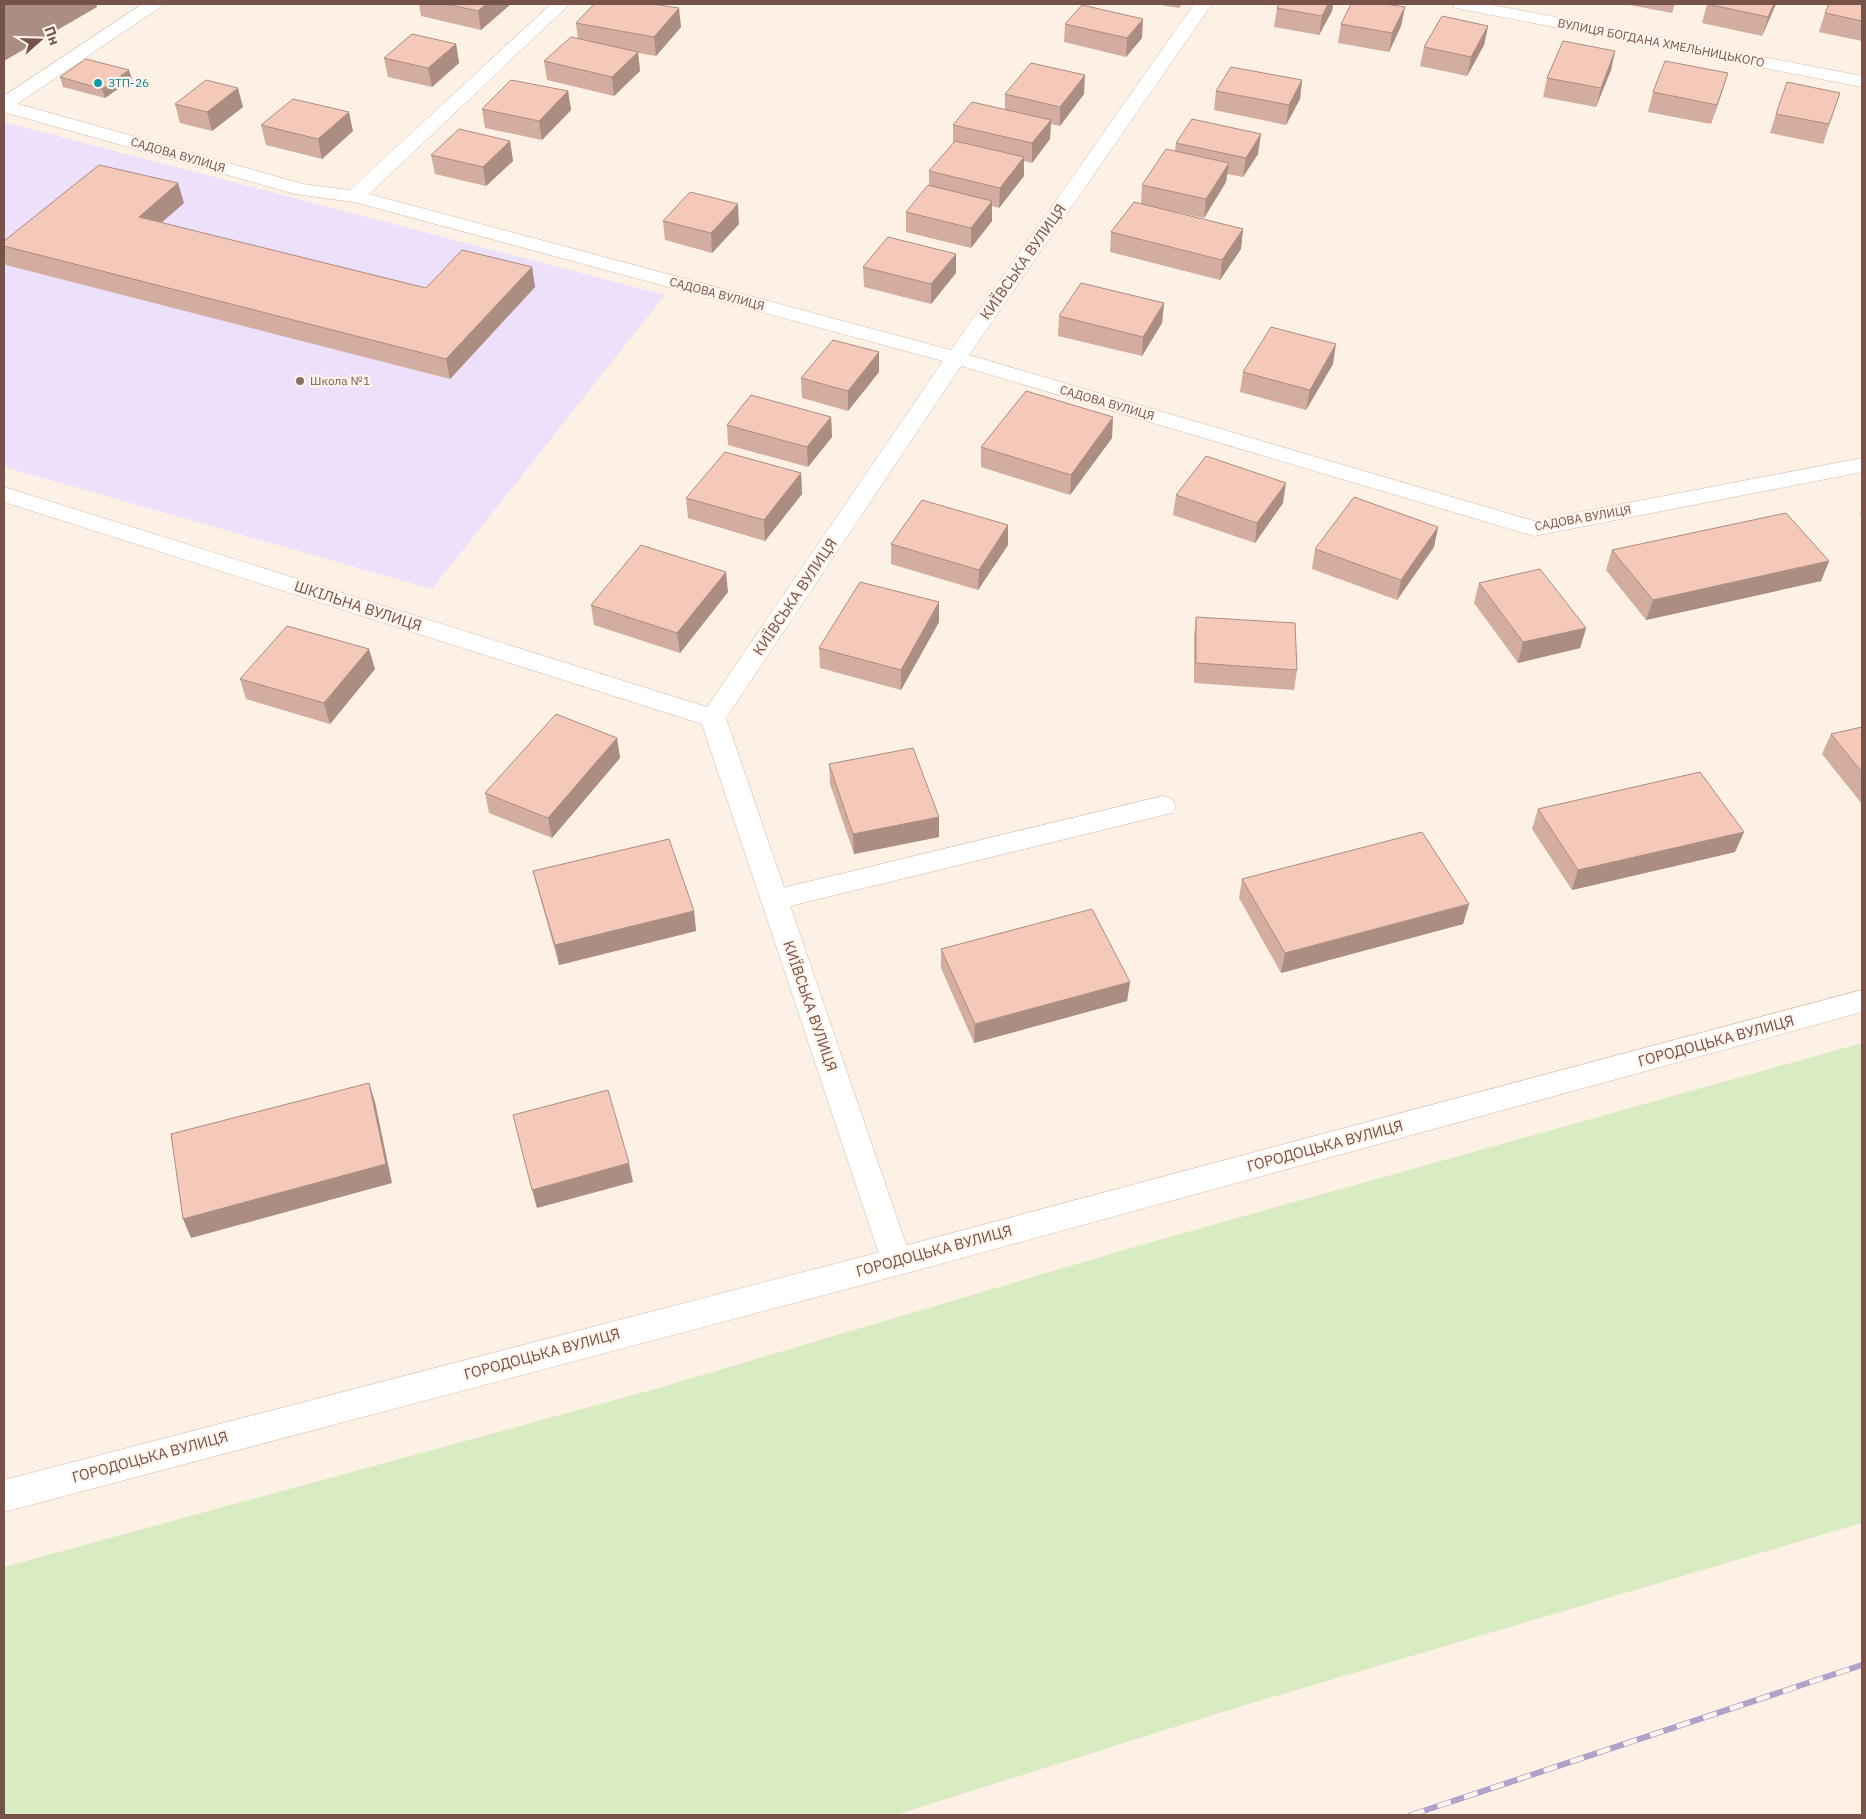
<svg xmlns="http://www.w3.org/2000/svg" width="1866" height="1819" font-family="'IBM Plex Sans',sans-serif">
	<rect width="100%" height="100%" fill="#fdf0e4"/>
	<path fill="#ede0fa" d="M4,122L665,295L432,589L4,467Z"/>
	<path fill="#d9ecc1" d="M1862,1043V1523L1232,1709L895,1815H4V1567L655,1389L1141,1245Z"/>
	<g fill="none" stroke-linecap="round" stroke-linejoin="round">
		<g stroke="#d2b8ac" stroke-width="1">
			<path id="service" d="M142,4H162L159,8L11,108L4,110V96Z
				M1163,796L1172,799L1176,806L1172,813L774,910L764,907L760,900L764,893L774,890Z"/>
		</g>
		<g stroke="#d2b8ac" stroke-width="1">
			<path id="minor" d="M551,4H570L369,194L951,350L1194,4H1212L969,355L1534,521L1862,458V472L1534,536L961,366L726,718L912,1262L907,1272L896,1276L885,1272L702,724L4,502V487L707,707L943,361L354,202L295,194L4,112V100L303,184L350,190Z"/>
		</g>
		<g stroke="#d8b8ab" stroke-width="1">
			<path id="secondary" d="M1452,4H1487L1862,76V87L1461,9L1455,8Z
				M1862,990V1012L896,1276L4,1512V1480L896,1248Z"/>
		</g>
		<use href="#service" fill="#fff" fill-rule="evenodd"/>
		<use href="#minor" fill="#fff" fill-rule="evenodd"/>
		<use href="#secondary" fill="#fff" fill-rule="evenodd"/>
		<g stroke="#b1a1c8" stroke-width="6">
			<path id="rail" d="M1411,1815L1862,1665"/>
		</g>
		<use href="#rail" stroke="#fff4eb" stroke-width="4.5" stroke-dasharray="14" stroke-linecap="butt"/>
	</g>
	<path fill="#d2ada0" d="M419,4H511L481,30L421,16Z
		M1156,4H1182L1179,8Z
		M1279,4H1333L1332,11L1319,35L1274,27L1277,8Z
		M1624,4H1675L1672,13Z
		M1707,4H1776L1762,36L1702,23Z
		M1862,4V41L1819,32L1825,13Z
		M1405,7L1401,26L1389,52L1338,43L1341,24Z
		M576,23L681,27L656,56L638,53L640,71L614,96L547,80L544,61L578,39Z
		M1065,24L1142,38L1126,57L1064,42Z
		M1488,26L1484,45L1467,76L1420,66L1424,47Z
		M456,44L459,63L432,87L388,77L384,58Z
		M1615,51L1611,70L1596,107L1543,97L1547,78Z
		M60,77L132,79L105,98L63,87Z
		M1302,80L1300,99L1286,125L1214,110L1216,91Z
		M568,91L571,110L542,140L485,128L482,109Z
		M1653,92H1722L1711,124L1648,112Z
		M1840,93L1823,144L1770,133L1776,114Z
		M1005,94H1084L1060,126L1051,124L1050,139L1032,163L1024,161V176L999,208L992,206V221L971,248L906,232V212L929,186V171L953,144V125L1005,109Z
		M175,104L243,107L212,131L180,123Z
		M261,125L353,131L322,159L266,145Z
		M510,141L513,161L486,186L435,174L431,155Z
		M1176,143L1258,154L1243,177L1227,174L1226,182L1204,218L1162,209L1243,229L1241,249L1220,280L1110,252L1111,232L1141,204L1142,185L1175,151Z
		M184,203L161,223L426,288L532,267L535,287L450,379L6,265L4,259V241Z
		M663,221L739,224L712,253L665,240Z
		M863,267L956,273L931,304L864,287Z
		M1164,303L1162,323L1142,356L1058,336L1059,316Z
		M879,352V372L848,411L802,398L801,378Z
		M1333,364L1306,410L1240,392L1243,372Z
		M831,417L832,437L808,467L728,445L727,425Z
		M1112,438L1070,495L981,467V447Z
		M801,473L802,494L765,541L688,518L686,498Z
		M1176,495L1283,503L1255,543L1173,515Z
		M1862,508V516L1860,514Z
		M1008,525V545L978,590L891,564V544Z
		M1438,527L1434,547L1397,600L1312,569L1315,549Z
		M1612,550L1829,561L1821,581L1646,620L1606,570Z
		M1479,583L1586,628L1580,648L1518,663L1474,603Z
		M728,592L680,653L594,625L591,605Z
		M939,602V622L901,690L820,668L819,648Z
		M1196,617L1297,670L1294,690L1194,683V637Z
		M375,669L330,724L246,699L240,679Z
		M1862,727V804L1822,754L1831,734Z
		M617,738L620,758L552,838L489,813L485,793Z
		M829,764L939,837L854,854L830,784Z
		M1538,809L1744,832L1735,852L1572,890L1532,829Z
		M533,871L694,911L696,931L559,965L538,890Z
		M1242,879L1469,904L1463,924L1281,973L1239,898Z
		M941,949L1130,982L1127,1001L974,1043L941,968Z"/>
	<path fill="#ab8d82" d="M4,4H96L97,7L4,61Z
		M486,4H511L481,30L478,11Z
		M1328,4H1333L1332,11L1319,35L1322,16Z
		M1774,4H1776L1762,36L1768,17Z
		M1405,7L1401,26L1389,52L1392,33Z
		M679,8L681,27L656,56L654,37Z
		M1143,19L1142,38L1126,57L1127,38Z
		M1488,26L1484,45L1467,76L1471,57Z
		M456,44L459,63L432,87L428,68Z
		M1615,51L1611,70L1596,107L1601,88Z
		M638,52L640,71L614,96L612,77Z
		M129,70L132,79L105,98L102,89Z
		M1728,73L1722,92L1711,124L1717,105Z
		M1085,75L1084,94L1060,126V107Z
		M1302,80L1300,99L1286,125L1289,105Z
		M238,88L243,107L212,131L207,112Z
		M568,91L571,110L542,140L539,121Z
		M349,112L353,131L322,159L318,139Z
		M1051,120L1050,139L1032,163V143Z
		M1261,134L1258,154L1243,177L1246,158Z
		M510,141L513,161L486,186L483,167Z
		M1024,157V176L999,208L1000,188Z
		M1229,163L1226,182L1204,218L1206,199Z
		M178,183L184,203L145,237L139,217Z
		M992,201V221L971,248V228Z
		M738,204L739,224L712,253L711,233Z
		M1243,229L1241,249L1220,280L1222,260Z
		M956,254V273L931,304V284Z
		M532,267L535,287L450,379L446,359Z
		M1164,303L1162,323L1142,356L1143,337Z
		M1336,344L1333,364L1306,410L1310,390Z
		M879,352V372L848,411V391Z
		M831,417L832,437L808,467L807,447Z
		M1113,417L1112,438L1070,495L1071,475Z
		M801,473L802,494L765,541L764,520Z
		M1286,483L1283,503L1255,543L1257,523Z
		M1008,525V545L978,590L979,570Z
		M1438,527L1434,547L1397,600L1401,580Z
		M1829,561L1821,581L1646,620L1653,600Z
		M726,572L728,592L680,653L677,633Z
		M939,602V622L901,690V670Z
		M1586,628L1580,648L1518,663L1523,642Z
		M369,649L375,669L330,724L324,703Z
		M617,738L620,758L552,838L548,818Z
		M939,817V837L854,854L853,834Z
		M1744,832L1735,852L1572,890L1578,870Z
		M1469,904L1463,924L1281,973L1285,953Z
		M694,911L696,931L559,965L555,945Z
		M1130,982L1127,1001L974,1043L975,1024Z
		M369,1083L375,1102L392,1183L191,1238L183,1219Z
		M629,1163L633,1182L537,1208L532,1190Z"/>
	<path fill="#f4c9ba" stroke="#ab8d82" d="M446,4H486L478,11Z
		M594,4H652L679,8L654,37L576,23Z
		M1279,4H1328L1322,16L1277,8Z
		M1351,4H1385L1405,7L1392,33L1341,24Z
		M1707,4H1774L1768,17Z
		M1829,4H1862V21L1825,13Z
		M1082,5L1143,19L1127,38L1065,24Z
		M1442,16L1488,26L1471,57L1424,47Z
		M412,34L456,44L428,68L384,58Z
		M571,37L638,52L612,77L544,61Z
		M1563,41L1615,51L1601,88L1547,78Z
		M86,59L129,70L102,89L60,77Z
		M1665,61L1728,73L1717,105L1653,92Z
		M1031,63L1085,75L1060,107L1005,94Z
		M1231,67L1302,80L1289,105L1216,91Z
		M206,80L238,88L207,112L175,104Z
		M511,80L568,91L539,121L482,109Z
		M1787,82L1840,93L1829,124L1776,114Z
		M293,99L349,112L318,139L261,125Z
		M972,102L1051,120L1032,143L953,125Z
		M1192,119L1261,134L1246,158L1176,143Z
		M459,129L510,141L483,167L431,155Z
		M955,141L1024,157L1000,188L929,171Z
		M1166,149L1229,163L1206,199L1142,185Z
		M99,165L178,183L139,217L426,288L462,250L532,267L446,359L4,246V241Z
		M928,185L992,201L971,228L906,212Z
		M690,192L738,204L711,233L663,221Z
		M1134,202L1243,229L1222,260L1111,232Z
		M888,237L956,254L931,284L863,267Z
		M1081,283L1164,303L1143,337L1059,316Z
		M1271,327L1336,344L1310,390L1243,372Z
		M833,340L879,352L848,391L801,378Z
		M1026,391L1113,417L1071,475L981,447Z
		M751,395L831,417L807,447L727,425Z
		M725,452L801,473L764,520L686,498Z
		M1206,456L1286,483L1257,523L1176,495Z
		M1354,497L1438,527L1401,580L1315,549Z
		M922,500L1008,525L979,570L891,544Z
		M1786,513L1829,561L1653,600L1612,550Z
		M641,545L726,572L677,633L591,605Z
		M1540,569L1586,628L1523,642L1479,583Z
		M860,582L939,602L901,670L819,648Z
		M1196,617L1295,623L1297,670L1196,663Z
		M287,626L369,649L324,703L240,679Z
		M556,714L617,738L548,818L485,793Z
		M1862,727V772L1831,734Z
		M913,748L939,817L853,834L829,764Z
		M1700,772L1744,832L1578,870L1538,809Z
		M1422,832L1469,904L1285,953L1242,879Z
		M669,839L694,911L555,945L533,871Z
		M1092,909L1130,982L975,1024L941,949Z
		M369,1083L386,1164L183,1219L171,1134Z
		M608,1090L629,1163L532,1190L513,1115Z"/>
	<circle fill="#0f9aa8" stroke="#fff4eb" stroke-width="2" cx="98" cy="83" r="5"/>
	<circle fill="#8d6e63" stroke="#fff4eb" stroke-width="2" cx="300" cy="381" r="5"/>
	<g text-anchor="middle" stroke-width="4.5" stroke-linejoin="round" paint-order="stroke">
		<g font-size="12" fill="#775248" stroke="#fff4eb">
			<text transform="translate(1661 43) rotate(11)" y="4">ВУЛИЦЯ БОГДАНА ХМЕЛЬНИЦЬКОГО</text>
			<text transform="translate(178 155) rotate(16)" y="4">САДОВА ВУЛИЦЯ</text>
			<text transform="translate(717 294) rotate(15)" y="4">САДОВА ВУЛИЦЯ</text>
			<text transform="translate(1107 403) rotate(16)" y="4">САДОВА ВУЛИЦЯ</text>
			<text transform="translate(1583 518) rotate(-10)" y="4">САДОВА ВУЛИЦЯ</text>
		</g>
		<g font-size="12" fill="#0d838f" stroke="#fff4eb" text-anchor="start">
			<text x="108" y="87">ЗТП-26</text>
		</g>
		<g font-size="12" fill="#785e54" stroke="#fff4eb" text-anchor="start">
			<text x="310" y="385">Школа №1</text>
		</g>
		<g font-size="15" fill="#775248" stroke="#fff4eb">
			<text transform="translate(1023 262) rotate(-55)" y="5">КИЇВСЬКА ВУЛИЦЯ</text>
			<text transform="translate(795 597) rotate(-56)" y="5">КИЇВСЬКА ВУЛИЦЯ</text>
			<text transform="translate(358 606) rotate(18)" y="5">ШКІЛЬНА ВУЛИЦЯ</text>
			<text transform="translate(810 1006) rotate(71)" y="5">КИЇВСЬКА ВУЛИЦЯ</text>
			<text transform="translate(1716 1041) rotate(-15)" y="5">ГОРОДОЦЬКА ВУЛИЦЯ</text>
			<text transform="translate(1325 1146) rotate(-15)" y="5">ГОРОДОЦЬКА ВУЛИЦЯ</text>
			<text transform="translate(934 1251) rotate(-15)" y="5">ГОРОДОЦЬКА ВУЛИЦЯ</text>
			<text transform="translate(542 1354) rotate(-15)" y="5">ГОРОДОЦЬКА ВУЛИЦЯ</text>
			<text transform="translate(150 1457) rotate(-15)" y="5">ГОРОДОЦЬКА ВУЛИЦЯ</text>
		</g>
	</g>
	<rect width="1866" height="1819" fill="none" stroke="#775248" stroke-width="10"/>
	<g transform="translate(40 40) rotate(70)" stroke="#fff4eb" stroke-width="4" paint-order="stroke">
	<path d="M0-4L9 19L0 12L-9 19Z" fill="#775248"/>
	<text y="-8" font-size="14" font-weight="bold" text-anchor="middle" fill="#775248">Пн</text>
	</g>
</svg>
